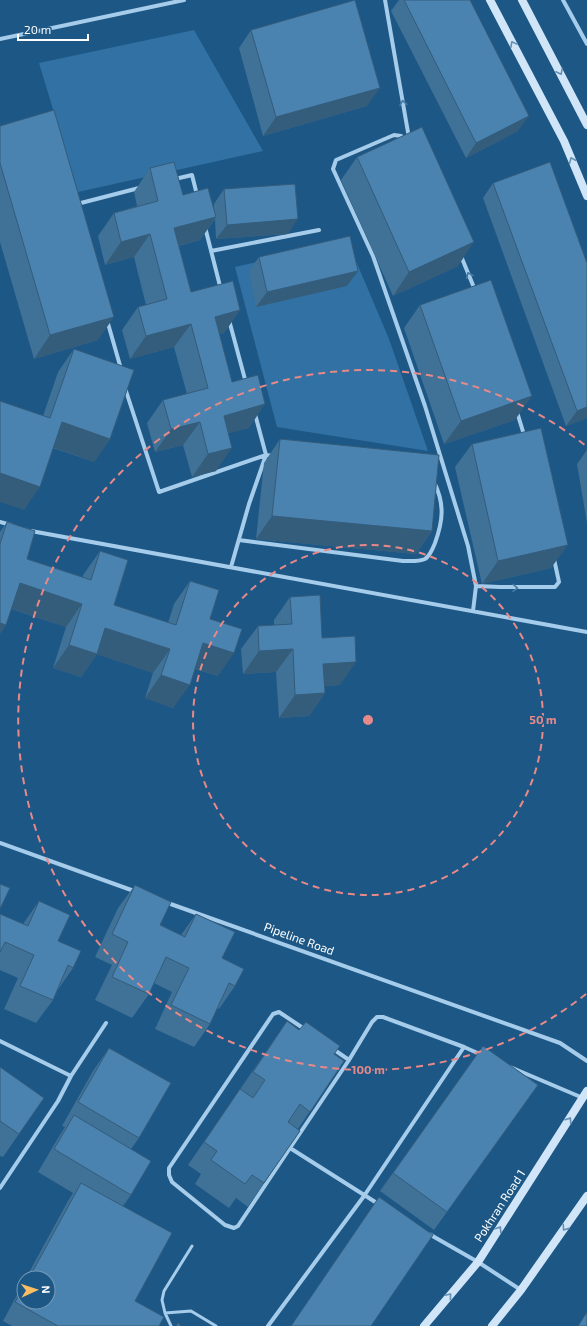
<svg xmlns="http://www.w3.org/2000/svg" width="587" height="1326" font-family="'Exo 2',sans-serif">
	<rect width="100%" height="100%" fill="#1d5785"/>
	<path fill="#3171a3" d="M194,30L263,151L78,192L39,63Z
		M348,242L389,339L428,451L277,427L235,267Z"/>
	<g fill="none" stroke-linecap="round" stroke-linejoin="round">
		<path stroke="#a5ccea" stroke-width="3" d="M165,1313L162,1300L164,1291L192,1246
			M171,1326L165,1313L191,1311L216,1326"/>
		<path stroke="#a5ccea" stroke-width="4" d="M385,0L409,138
			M563,0L587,44
			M0,39L184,0
			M406,139L401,136L394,135L336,160L333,169L373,256L425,406L468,546L476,586L473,611
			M175,179L192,175L197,195
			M77,205V204L139,188
			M205,227L221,290
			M211,251L319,230
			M461,256L475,290
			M107,320L121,369
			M229,320L246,383
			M125,388L159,492L266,455L274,456
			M517,412L525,438
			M0,522L11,525
			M31,531L587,632
			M239,540L403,561C410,561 418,562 425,559C430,556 433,548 435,543C443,521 445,504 434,482
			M231,567L249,504L266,455L255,414
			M476,586L500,587H555L559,582L554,559
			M0,843L134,891
			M165,902L560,1043L587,1061
			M306,1030L279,1012L273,1014L169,1168V1175L172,1182L225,1225L234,1228L238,1226L290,1148L380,1205
			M0,1041L71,1076
			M464,1047L482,1055
			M333,1049L349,1060
			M510,1067L583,1098
			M0,1188L58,1101L71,1076L106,1023
			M429,1234L478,1262L521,1290
			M268,1326L364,1196L464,1047L383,1017H377L372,1022L349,1060L290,1148"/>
		<path stroke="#d0e6f8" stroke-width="8" d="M490,0L564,141L587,196
			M522,0L587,125
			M424,1326L478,1262L587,1091
			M492,1326L521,1290L587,1196"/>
	</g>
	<path fill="#407197" d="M399,0H470L518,131L466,158L391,11Z
		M251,30L367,106L263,136L239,48Z
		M0,126L98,340L34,359L0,242Z
		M357,157L458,266L393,296L341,180Z
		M150,168L183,195L214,211V204L224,189L288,234L216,239L215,219L200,240L179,246L191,292L240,310L224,333L219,334L232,382L249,428L228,433L216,471L192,477L183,445L155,452L147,423L163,400L187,394L174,347L130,359L122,330L138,307L146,305L134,257L105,265L98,236L114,213L137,206L134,192Z
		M493,183L587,263V418L566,426L483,198Z
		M259,257L358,271L347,286L256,307L249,271Z
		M420,305L515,420L444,444L404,328Z
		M74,349L110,439L94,462L53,448L24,510L43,416L58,372Z
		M280,439L432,531L416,554L256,539L264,463Z
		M472,444L551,568L482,584L455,467Z
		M587,450V523L577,464Z
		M7,522L27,559L83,577V575L100,551L114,605L168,623L174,604L190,581L210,619L218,676L195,669L173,708L145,698L153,673L97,654L81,677L53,668L66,627L11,609L6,625L0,634V532Z
		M290,597L322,638L340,685L325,686V693L309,716L279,718L276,672L243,674L241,649L258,626L274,625V620Z
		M135,885L160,925L181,935L196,914L222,958L235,986L219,1009L217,1008L210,1024L194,1047L155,1029L172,992L154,983L149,994L132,1018L95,1000L112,965L95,957L118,908Z
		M39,901L58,941L73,968L57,991L53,1000L36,1023L4,1009L18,978L0,970V914L23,924Z
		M287,1021L344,1061L298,1129L264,1183L248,1207L236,1198L229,1208L195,1184L201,1174L188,1165Z
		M483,1046L538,1085L434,1230L380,1191Z
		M109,1048L139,1138L131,1149V1195L123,1206L135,1301L159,1326H12L3,1321L24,1282V1302L48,1278H26L68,1201L73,1193L38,1172L58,1138L65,1127L62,1126L93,1071Z
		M0,1067L44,1098L3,1157L0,1156Z"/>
	<path fill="#345c7b" d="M380,88L367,106L263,136L276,117Z
		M529,116L518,131L466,158L476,143Z
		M216,217L200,240L158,251L174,228Z
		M298,219L288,234L216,239L227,225Z
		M150,234L134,257L105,265L121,242Z
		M474,242L458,266L393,296L409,272Z
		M358,271L347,286L256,307L267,292Z
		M240,310L224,333L198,340L215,317Z
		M114,317L98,340L34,359L50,335Z
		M191,324L174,347L130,359L146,336Z
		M532,396L515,420L444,444L461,421Z
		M265,404L249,428L207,439L224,416Z
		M587,407V418L566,426L577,411Z
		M62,422L110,439L94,462L46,445Z
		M200,422L183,445L155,452L171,429Z
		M232,448L216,471L192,477L208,454Z
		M0,473L40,487L24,510L0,502Z
		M272,516L432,531L416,554L256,539Z
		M568,545L551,568L482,584L498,561Z
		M20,583L82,604L66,627L3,606Z
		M0,623L6,625L0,634Z
		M105,628L170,649L153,673L97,654L81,677L53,668L69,645Z
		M203,643L234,653L218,676L186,666Z
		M293,649L276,672L243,674L259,651Z
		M356,662L340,685L307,687L323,664Z
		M161,675L190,685L173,708L145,698Z
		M325,693L309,716L279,718L295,695Z"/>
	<path fill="#4a83b0" stroke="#345c7b" d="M355,0L380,88L276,117L251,30Z
		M404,0H470L529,116L476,143Z
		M54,110L114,317L50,335L0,163V126Z
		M422,127L474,242L409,272L357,157Z
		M174,162L183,195L208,188L216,217L174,228L191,292L233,281L240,310L215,317L232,382L258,375L265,404L224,416L232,448L208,454L200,422L171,429L163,400L208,388L191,324L146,336L138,307L167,299L150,234L121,242L114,213L158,201L150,168Z
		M550,162L587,263V407L577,411L493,183Z
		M295,184L298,219L227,225L224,189Z
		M350,236L358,271L267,292L259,257Z
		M491,280L532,396L461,421L420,305Z
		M74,349L134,370L110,439L62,422L40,487L0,473V401L50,418Z
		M541,428L568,545L498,561L472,444Z
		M280,439L439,455L432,531L272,516Z
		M7,522L35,531L27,559L91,580L100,551L128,560L114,605L176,625L190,581L219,590L210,619L242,629L234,653L203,643L190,685L161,675L170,649L105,628L97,654L69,645L82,604L20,583L6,625L0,623V544Z
		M320,595L322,638L355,636L356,662L323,664L325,693L295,695L293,649L259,651L258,626L292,624L290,597Z
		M0,884L10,888L0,909Z
		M135,885L171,902L160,925L185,937L196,914L235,932L222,958L244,969L235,986L229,983L210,1024L171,1005L189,968L166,957L149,994L112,977L128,942L112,934Z
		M39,901L70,915L58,941L81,951L73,968L68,965L53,1000L20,986L34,955L5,942L0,952V914L28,926Z
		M287,1021L299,1030L306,1022L340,1046L334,1054L344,1061L310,1112L300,1104L288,1122L300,1131L264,1183L252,1175L245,1184L211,1160L217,1151L204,1142L240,1089L253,1098L265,1080L253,1072Z
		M483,1046L538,1085L447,1212L393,1173Z
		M109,1048L171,1083L139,1138L78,1102Z
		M0,1067L44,1098L19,1134L0,1121Z
		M74,1115L151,1161L131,1195L54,1149Z
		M81,1183L172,1233L135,1301L164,1317L159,1326H58L15,1302L24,1287V1302H48V1278H29Z
		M379,1197L433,1235L371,1326H291Z
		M587,1312V1326H578Z
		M178,1323L181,1326H176Z"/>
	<defs><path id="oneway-chevron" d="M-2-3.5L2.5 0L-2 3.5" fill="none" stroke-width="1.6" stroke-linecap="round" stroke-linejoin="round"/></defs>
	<g stroke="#6590b3">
		<use href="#oneway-chevron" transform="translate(513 44) rotate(-118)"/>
		<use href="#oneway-chevron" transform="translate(560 72) rotate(63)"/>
		<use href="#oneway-chevron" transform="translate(572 160) rotate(-113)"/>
		<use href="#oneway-chevron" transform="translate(569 1120) rotate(-57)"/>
		<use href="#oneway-chevron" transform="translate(565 1228) rotate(125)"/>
		<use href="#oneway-chevron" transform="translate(499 1229) rotate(-57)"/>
		<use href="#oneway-chevron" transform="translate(449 1296) rotate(-50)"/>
	</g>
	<g stroke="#467aa3">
		<use href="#oneway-chevron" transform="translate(403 103) rotate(-100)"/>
		<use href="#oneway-chevron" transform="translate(469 275) rotate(-113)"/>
		<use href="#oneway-chevron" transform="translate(515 588) rotate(1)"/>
	</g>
	<g fill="none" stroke="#e88989" stroke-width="2" stroke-dasharray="7 5">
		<circle cx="368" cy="720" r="175"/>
		<path d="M586 994A350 350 0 1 1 586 446"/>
	</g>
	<g text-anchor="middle" stroke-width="3" stroke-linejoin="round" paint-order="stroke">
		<g font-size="12" fill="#fff" stroke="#1d5785">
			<text transform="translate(299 939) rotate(20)" y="4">Pipeline Road</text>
			<text transform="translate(500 1206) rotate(-57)" y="4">Pokhran Road 1</text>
		</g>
	</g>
	<circle cx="368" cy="720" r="6" fill="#e88989" stroke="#1d5785" stroke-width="2"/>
	<g font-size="12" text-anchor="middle" font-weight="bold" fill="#e88989" stroke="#1d5785" stroke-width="3" stroke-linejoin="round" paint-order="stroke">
		<text x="543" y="724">50 m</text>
		<text x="368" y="1074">100 m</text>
	</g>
	<g transform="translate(36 1290) rotate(87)"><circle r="19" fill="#1d5785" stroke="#779ab6"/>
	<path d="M0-3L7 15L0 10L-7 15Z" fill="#fabd63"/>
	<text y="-6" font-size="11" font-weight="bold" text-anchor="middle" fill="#ffffff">N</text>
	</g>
	<path d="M18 34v6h70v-6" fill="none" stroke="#ffffff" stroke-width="2"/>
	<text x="24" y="34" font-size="12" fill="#ffffff" stroke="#1d5785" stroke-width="3" paint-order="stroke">20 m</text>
</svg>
